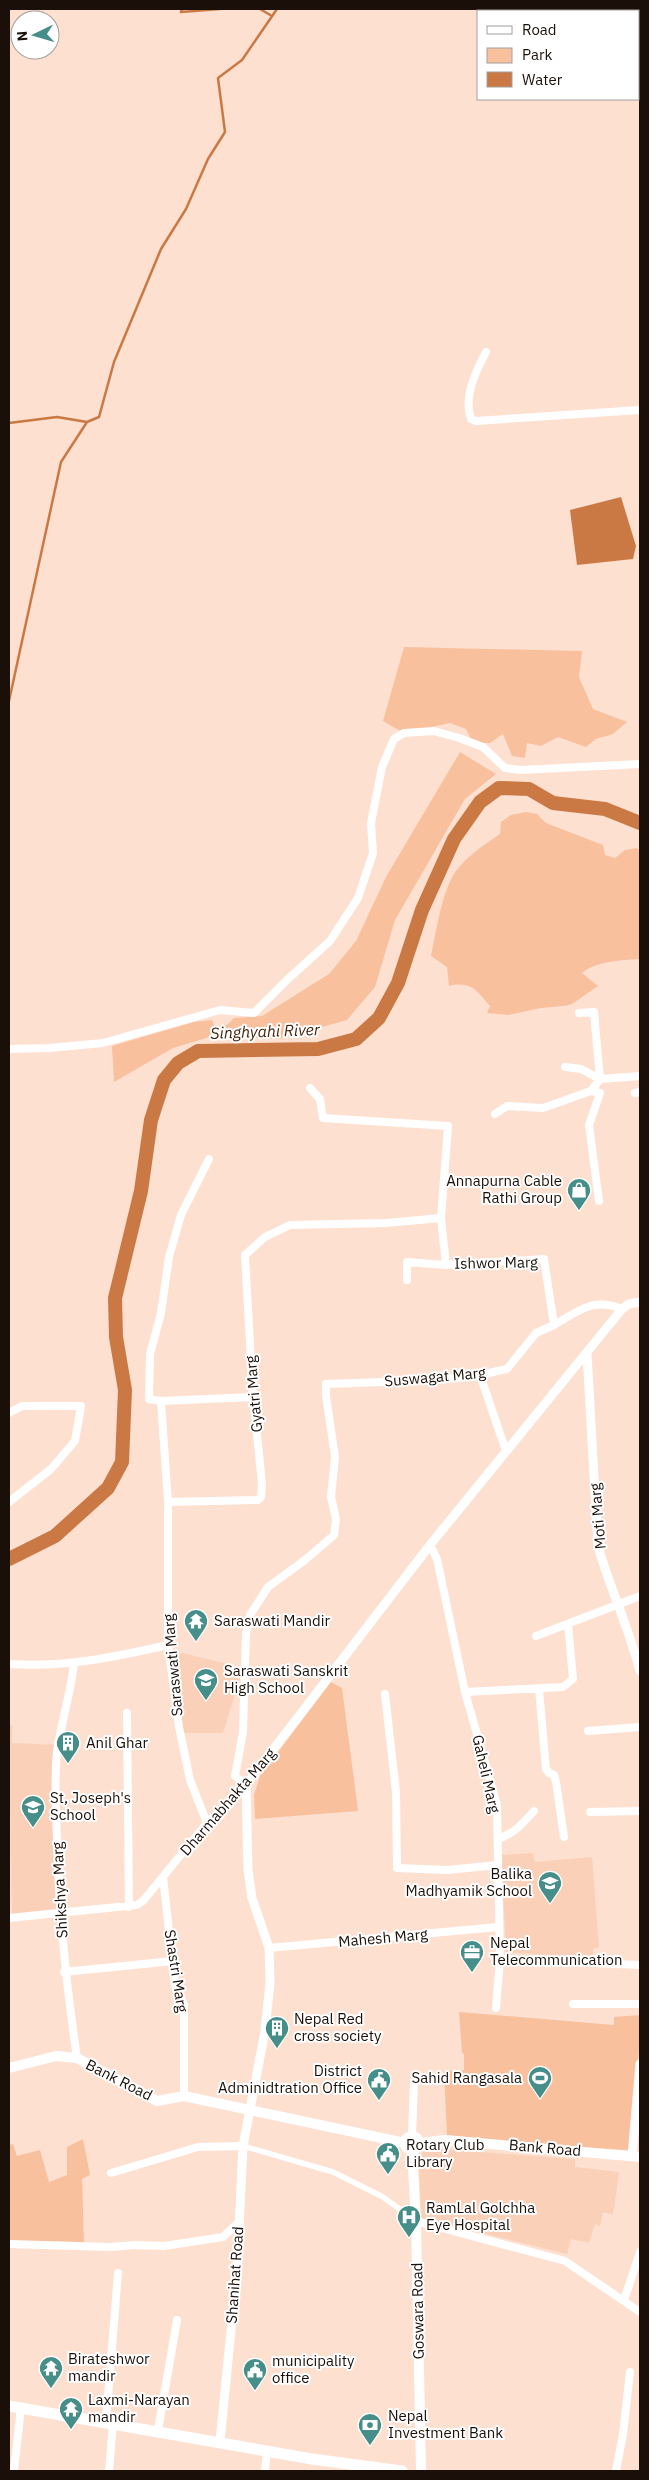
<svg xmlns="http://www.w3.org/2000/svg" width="649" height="2480" font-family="'IBM Plex Sans',sans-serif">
	<rect width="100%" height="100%" fill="#fde0d0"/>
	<path fill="#fbd0b8" d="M183,1653L243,1668L223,1733H183L174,1655Z
		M9,1725H12V1743L59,1745V1914L12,1918Z
		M533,1853L535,1862L592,1857L599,1947L593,1949V1959L506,1952L501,1855Z
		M427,2148L575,2159V2167L619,2172L613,2215L603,2212L600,2226L595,2224L589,2243L571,2239L567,2254L421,2218L419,2164L421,2154Z"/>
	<path fill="#f9c09e" d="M404,647L582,651L579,677L593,709L627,722L613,734L596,739L586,747L558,737L541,746L527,743L525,758L512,756L503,734L490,743H473L466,729L450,723L404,733L383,721Z
		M460,752L496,774L465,799L395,920L375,987L347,1020L279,1039L213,1036L173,1048L114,1082L112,1046L194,1022L212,1020L214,1026L227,1025L234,1018L262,1016L329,974L356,941L386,877Z
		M526,812L537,814L546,823L603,845L605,855L615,858L625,850L637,848L640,851V959C622,960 596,961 582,973L598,986L572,1004L564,1006L541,1008L508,1015L487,1013L490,1006C476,990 471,981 449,986L447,967L431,956C436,933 442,890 456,871C468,855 484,845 500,834L501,822L511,815Z
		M331,1682L342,1688L358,1811L255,1819L254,1795L260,1776Z
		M459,2012L614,2025V2017L640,2015V2040L629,2150L526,2144L447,2135L444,2071L464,2070V2054L462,2053Z
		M83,2139L90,2175L82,2179L84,2242L9,2241V2145L13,2144L17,2156L40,2150L49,2182L67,2175V2147Z"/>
	<path fill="#cb7944" d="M621,497L636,546L633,559L577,565L570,510Z"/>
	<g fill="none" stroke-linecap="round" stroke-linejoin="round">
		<path stroke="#cb7944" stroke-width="2.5" d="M182,9L181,12L220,9
			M260,9L272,16
			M9,423L57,417L87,422L99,417L114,362L161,249L186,209L208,159L225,132L218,78L242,60L277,9
			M9,701L61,462L87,422"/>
		<path stroke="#cb7944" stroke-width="14" d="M9,1559L55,1536L108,1488L122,1462L125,1390L116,1337L115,1298L141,1191L151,1120L164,1080L178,1063L198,1051L318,1049L356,1039L379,1018L398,983L422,910L454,839L480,802L499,788L529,789L553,803L605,809L640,823"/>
		<path stroke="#fff" stroke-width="5.5" d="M243,2146L333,2172L383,2197L416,2221"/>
		<path stroke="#fff" stroke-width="8" d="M486,352C476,371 463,397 471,419L476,421L640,410
			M579,1013L594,1012L600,1079L640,1076
			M9,1049L49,1048L103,1043L220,1010L254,1013L288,979L330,941L358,898L373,853L371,823L382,767L394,739L404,733L434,731L459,738L483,747L505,768L521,770L640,764
			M565,1067L581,1069L600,1079
			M310,1088L320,1099L323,1118L448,1126L441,1218L446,1265
			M591,1091L600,1093L589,1125L599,1201
			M635,1093L640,1092
			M495,1114L507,1106L543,1108L591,1091L600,1079
			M209,1159L181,1215L169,1257L161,1313L150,1354L149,1399L161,1401L253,1397
			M407,1280V1262L446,1265L544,1259L554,1325C579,1311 593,1297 622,1309
			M480,1375L506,1451
			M161,1401L168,1502V1645L179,1727L190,1780L207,1823
			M9,1413L22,1406H81L75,1441L51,1469L9,1502
			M168,1502L258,1500L261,1497L262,1483L253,1397L245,1255L265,1237L290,1225L386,1223L441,1218
			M430,1545L437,1559L465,1692L497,1805L500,1959L640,1965
			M536,1636L640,1596
			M74,1663C71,1693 61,1722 57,1752C54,1781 56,1811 57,1840C59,1914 66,1985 77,2058
			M9,1664C63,1668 115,1657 168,1645
			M539,1689L546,1769L549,1773L554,1775L556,1782L564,1837
			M465,1692L563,1687L573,1679L568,1624
			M385,1694L396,1792L397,1868L447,1870L498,1865
			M127,1713L129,1907
			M588,1731L640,1727
			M590,1812L640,1811
			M498,1839C515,1833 522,1824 534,1811
			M163,1877L175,1985L184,2005V2096
			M9,1918L137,1905L143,1901L207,1823L246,1785L235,1776L243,1732L246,1634L250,1615L268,1587L305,1560L334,1535L336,1519L331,1497L335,1457L326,1396V1384L439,1380L480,1375L507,1369L536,1333L554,1325
			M269,1948L498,1927
			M64,1972L173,1961
			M573,2004H640
			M496,2008L500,1959
			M412,2136L414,2081
			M111,2173L198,2147L243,2146
			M416,2221L565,2261L640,2312
			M9,2244L110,2247L136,2245L164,2246L223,2237L239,2222
			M624,2300L640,2252
			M106,2421L118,2273
			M158,2430L177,2320
			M14,2471L21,2407
			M109,2471L113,2423
			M265,2471L267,2450
			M616,2471L623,2434L630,2372"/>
		<path stroke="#fff" stroke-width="9" d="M587,1354L598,1546C610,1589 629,1628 640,1671
			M632,2156L640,2064
			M220,2441L237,2270L243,2146L265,2031L270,1983L269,1948L252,1898L248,1870L246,1785L430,1545L622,1309L629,1304L640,1302"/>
		<path stroke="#fff" stroke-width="10" d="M9,2068L56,2056L77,2058L157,2101L184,2096L405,2143
			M405 2143a7 7 0 1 1 14 0a7 7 0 1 1-14 0Z
			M420,2143L445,2140L640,2157
			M412,2151L416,2221L421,2471"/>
		<path stroke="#fff" stroke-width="11" d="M9,2406L312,2459L402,2471"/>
	</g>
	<defs>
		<g id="shop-pin" transform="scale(1.25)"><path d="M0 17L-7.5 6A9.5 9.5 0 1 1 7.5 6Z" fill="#468e89" stroke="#fff"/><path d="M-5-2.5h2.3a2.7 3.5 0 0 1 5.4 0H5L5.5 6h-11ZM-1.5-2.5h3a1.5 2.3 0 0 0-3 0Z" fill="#fff"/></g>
		<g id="temple-pin" transform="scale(1.25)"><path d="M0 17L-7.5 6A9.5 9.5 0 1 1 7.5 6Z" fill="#468e89" stroke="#fff"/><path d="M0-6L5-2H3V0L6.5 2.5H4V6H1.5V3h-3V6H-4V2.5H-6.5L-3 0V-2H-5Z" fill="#fff"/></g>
		<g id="school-pin" transform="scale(1.25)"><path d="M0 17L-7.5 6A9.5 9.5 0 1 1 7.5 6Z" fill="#468e89" stroke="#fff"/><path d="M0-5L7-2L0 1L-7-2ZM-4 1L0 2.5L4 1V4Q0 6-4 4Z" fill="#fff"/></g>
		<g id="building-pin" transform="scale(1.25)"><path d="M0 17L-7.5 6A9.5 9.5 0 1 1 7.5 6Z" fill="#468e89" stroke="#fff"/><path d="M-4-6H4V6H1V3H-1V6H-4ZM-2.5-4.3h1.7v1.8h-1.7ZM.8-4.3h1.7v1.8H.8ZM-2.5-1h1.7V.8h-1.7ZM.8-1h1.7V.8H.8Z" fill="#fff"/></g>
		<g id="office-pin" transform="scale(1.25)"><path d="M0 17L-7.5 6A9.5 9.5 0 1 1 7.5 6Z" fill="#468e89" stroke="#fff"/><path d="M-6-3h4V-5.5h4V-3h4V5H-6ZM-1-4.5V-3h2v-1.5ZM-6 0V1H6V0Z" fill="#fff"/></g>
		<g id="stadium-pin" transform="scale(1.25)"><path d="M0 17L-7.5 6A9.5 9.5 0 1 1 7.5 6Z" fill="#468e89" stroke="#fff"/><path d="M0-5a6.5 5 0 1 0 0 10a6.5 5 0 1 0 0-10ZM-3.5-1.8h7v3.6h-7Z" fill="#fff"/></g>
		<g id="civic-pin" transform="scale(1.25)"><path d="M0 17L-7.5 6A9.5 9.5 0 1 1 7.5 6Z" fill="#468e89" stroke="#fff"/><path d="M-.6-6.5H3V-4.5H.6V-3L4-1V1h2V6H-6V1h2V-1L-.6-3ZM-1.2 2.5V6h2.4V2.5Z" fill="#fff"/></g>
		<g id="hospital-pin" transform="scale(1.25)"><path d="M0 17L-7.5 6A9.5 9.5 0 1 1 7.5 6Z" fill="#468e89" stroke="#fff"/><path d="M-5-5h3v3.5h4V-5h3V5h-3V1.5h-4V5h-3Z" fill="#fff"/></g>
		<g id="bank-pin" transform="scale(1.25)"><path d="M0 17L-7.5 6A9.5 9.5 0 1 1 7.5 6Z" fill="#468e89" stroke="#fff"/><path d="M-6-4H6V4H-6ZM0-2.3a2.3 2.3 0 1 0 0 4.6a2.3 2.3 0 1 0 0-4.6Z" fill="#fff"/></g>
	</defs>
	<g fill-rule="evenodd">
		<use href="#shop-pin" x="579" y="1190"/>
		<use href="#temple-pin" x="196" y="1621"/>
		<use href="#school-pin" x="206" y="1680"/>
		<use href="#building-pin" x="68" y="1743"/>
		<use href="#school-pin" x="33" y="1807"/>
		<use href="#school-pin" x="550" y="1883"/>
		<use href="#office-pin" x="472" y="1952"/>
		<use href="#building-pin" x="277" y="2028"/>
		<use href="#stadium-pin" x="540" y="2078"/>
		<use href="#civic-pin" x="379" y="2080"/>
		<use href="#civic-pin" x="388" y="2154"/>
		<use href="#hospital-pin" x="409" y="2217"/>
		<use href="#temple-pin" x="51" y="2368"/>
		<use href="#civic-pin" x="255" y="2370"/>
		<use href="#temple-pin" x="71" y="2409"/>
		<use href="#bank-pin" x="370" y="2425"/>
	</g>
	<g text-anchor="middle" stroke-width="4" stroke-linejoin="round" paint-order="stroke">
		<g font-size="15" fill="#1b1009" stroke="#fff" text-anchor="start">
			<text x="562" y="1186" text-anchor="end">Annapurna Cable<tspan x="562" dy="17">Rathi Group</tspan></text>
			<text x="214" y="1626">Saraswati Mandir</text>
			<text x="224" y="1676">Saraswati Sanskrit<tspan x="224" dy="17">High School</tspan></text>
			<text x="86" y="1748">Anil Ghar</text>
			<text x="50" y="1803">St, Joseph's<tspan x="50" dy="17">School</tspan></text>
			<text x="532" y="1879" text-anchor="end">Balika<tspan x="532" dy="17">Madhyamik School</tspan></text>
			<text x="490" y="1948">Nepal<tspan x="490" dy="17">Telecommunication</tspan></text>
			<text x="294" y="2024">Nepal Red<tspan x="294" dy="17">cross society</tspan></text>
			<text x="362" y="2076" text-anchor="end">District<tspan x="362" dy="17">Adminidtration Office</tspan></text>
			<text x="522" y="2083" text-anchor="end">Sahid Rangasala</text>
			<text x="406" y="2150">Rotary Club<tspan x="406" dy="17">Library</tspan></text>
			<text x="426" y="2213">RamLal Golchha<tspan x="426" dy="17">Eye Hospital</tspan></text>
			<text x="68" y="2364">Birateshwor<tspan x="68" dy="17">mandir</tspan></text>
			<text x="272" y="2366">municipality<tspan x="272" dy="17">office</tspan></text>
			<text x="88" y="2405">Laxmi-Narayan<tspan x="88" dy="17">mandir</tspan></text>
			<text x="388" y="2421">Nepal<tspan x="388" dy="17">Investment Bank</tspan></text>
		</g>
		<g font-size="15" fill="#1b1009" stroke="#fff">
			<text transform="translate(496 1263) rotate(-1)" y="5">Ishwor Marg</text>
			<text transform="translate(435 1377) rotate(-5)" y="5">Suswagat Marg</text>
			<text transform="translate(254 1394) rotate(-95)" y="5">Gyatri Marg</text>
			<text transform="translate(598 1516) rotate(-95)" y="5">Moti Marg</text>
			<text transform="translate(173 1665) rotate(-95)" y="5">Saraswati Marg</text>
			<text transform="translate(486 1774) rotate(77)" y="5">Gaheli Marg</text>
			<text transform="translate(228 1802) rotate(-49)" y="5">Dharmabhakta Marg</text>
			<text transform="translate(60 1890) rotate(-93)" y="5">Shikshya Marg</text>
			<text transform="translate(383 1938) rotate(-5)" y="5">Mahesh Marg</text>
			<text transform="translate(176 1971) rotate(81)" y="5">Shastri Marg</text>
			<text transform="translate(119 2080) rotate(27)" y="5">Bank Road</text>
			<text transform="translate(545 2148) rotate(5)" y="5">Bank Road</text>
			<text transform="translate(235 2275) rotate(-86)" y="5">Shanihat Road</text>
			<text transform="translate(418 2311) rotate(-91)" y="5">Goswara Road</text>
		</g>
		<g font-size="16" font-style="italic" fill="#45230d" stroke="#fff">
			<text transform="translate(265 1031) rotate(-2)" y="6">Singhyahi River</text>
		</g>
	</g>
	<rect width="649" height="2480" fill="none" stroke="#1b1009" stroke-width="20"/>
	<rect x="477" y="10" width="162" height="90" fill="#ffffff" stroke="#a49f9d"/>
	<rect x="487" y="26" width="25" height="8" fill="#ffffff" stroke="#a49f9d"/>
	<text x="522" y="35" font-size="15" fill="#1b1009">Road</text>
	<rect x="487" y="48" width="25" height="15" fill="#f9c09e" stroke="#a49f9d"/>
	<text x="522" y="60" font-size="15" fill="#1b1009">Park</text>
	<rect x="487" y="72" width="25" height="15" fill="#cb7944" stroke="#a49f9d"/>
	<text x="522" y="85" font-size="15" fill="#1b1009">Water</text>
	<g transform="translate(35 35) rotate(265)"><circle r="24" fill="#ffffff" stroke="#a49f9d"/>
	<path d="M0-4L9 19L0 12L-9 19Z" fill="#468e89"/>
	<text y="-8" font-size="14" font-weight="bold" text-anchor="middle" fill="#1b1009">N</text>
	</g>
</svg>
